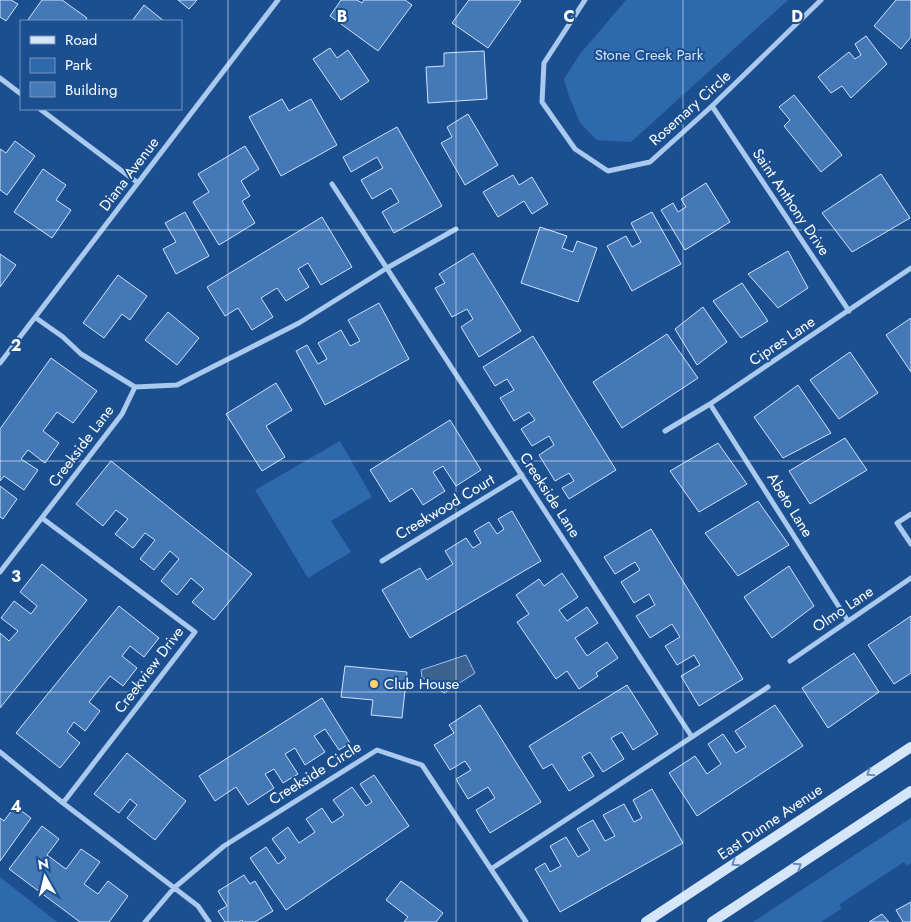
<svg xmlns="http://www.w3.org/2000/svg" width="911" height="922" font-family="Jost,sans-serif">
	<rect width="100%" height="100%" fill="#1b4f8f"/>
	<path fill="#2e69ad" d="M626,0H788L631,142L597,140L580,123L569,96L564,79L580,54Z
		M340,441L372,497L331,521L351,552L308,578L255,490Z
		M911,818V863L907,866L904,862L840,904L841,909L821,922H753Z
		M0,877L57,922H0Z"/>
	<path fill="#3c6290" stroke="#9cc4f0" d="M466,655L475,673L444,693L422,677L421,670Z"/>
	<path fill="#4478b7" stroke="#cfe3fa" d="M0,0H11L18,4L6,21L0,17Z
		M42,0H62L87,18L85,21H27Z
		M178,0H197L189,9Z
		M341,0H357L362,3L364,0H405L412,5L378,51L330,16Z
		M469,0H519L521,1L488,48L452,23Z
		M896,0H911V37L901,49L874,26Z
		M144,5L164,21H132Z
		M866,36L887,64L851,98L842,86L831,93L818,77L849,52L855,59L861,55L855,44Z
		M330,48L337,58L348,50L369,81L341,100L313,59Z
		M484,51L487,99L428,103L426,67L444,66V53Z
		M794,95L842,155L821,172L784,126L790,120L779,107Z
		M282,99L289,111L311,99L337,145L281,176L249,117Z
		M468,114L498,165L465,185L441,143L452,137L447,127Z
		M397,127L442,206L394,233L382,212L399,202L391,188L372,199L361,180L383,168L377,157L351,172L343,157Z
		M15,141L35,156L7,195L0,190V149L6,153Z
		M245,146L259,169L241,181L250,196L242,201L255,223L219,245L193,202L209,192L198,174Z
		M43,169L66,185L56,200L71,210L52,238L14,212Z
		M881,174L910,218L852,252L822,213Z
		M513,175L519,185L532,177L548,204L532,214L524,201L498,217L483,192Z
		M706,183L730,222L685,250L661,210L673,203L678,212L686,207L681,199Z
		M185,212L209,256L176,274L163,249L176,242L165,223Z
		M652,212L681,264L632,291L607,246L626,236L632,247L641,242L631,223Z
		M322,217L352,267L321,285L308,263L298,269L309,287L286,301L277,288L261,298L273,317L252,330L238,308L225,316L207,287Z
		M540,227L567,236L562,248L573,252L577,241L597,248L578,302L521,283Z
		M788,251L808,288L778,308L748,274Z
		M473,253L521,331L479,357L461,327L473,319L467,309L452,317L435,288L445,283L439,274Z
		M0,254L16,265L0,287Z
		M118,275L147,296L130,320L122,314L104,338L83,323Z
		M742,283L768,321L741,338L713,301Z
		M379,303L409,359L325,405L296,351L307,345L318,364L327,359L318,343L341,330L350,346L360,341L348,320Z
		M703,307L727,342L697,365L675,329Z
		M168,312L199,338L177,365L145,340Z
		M911,318V372L886,335Z
		M667,334L698,378L622,428L593,382Z
		M533,336L616,470L569,499L562,488L574,481L569,473L555,481L539,455L554,445L549,436L532,446L521,429L535,420L529,412L514,421L500,398L514,390L507,379L495,386L483,367Z
		M850,352L878,393L839,419L810,380Z
		M51,358L97,391L73,423L57,412L43,431L59,443L45,463L28,450L21,459L38,470L24,490L4,476L0,481V429Z
		M276,383L292,410L266,426L285,457L262,471L226,414Z
		M798,385L831,433L783,458L754,417Z
		M450,420L481,470L456,486L443,466L433,472L445,491L423,505L412,488L390,502L370,470Z
		M845,438L867,470L810,504L789,471Z
		M718,443L747,484L699,512L670,471Z
		M111,461L252,574L214,620L192,602L204,589L191,578L177,595L161,581L179,559L170,551L154,570L140,559L155,540L145,533L133,548L115,534L128,519L116,510L103,526L76,504Z
		M0,486L17,499L3,519L0,517Z
		M758,501L789,545L738,576L705,533Z
		M512,511L541,561L410,638L382,590L420,568L427,580L453,564L445,551L466,538L473,548L481,543L474,531L489,522L497,534L504,529L498,519Z
		M651,529L743,679L699,706L681,676L700,665L694,655L677,665L665,646L680,637L672,624L650,638L636,616L655,605L649,594L634,603L621,582L640,570L635,562L615,574L604,557Z
		M42,564L87,600L0,708V633L9,641L18,631L1,618L14,601L31,614L37,606L20,592Z
		M789,566L814,606L772,638L744,597Z
		M562,573L578,597L559,610L567,621L587,607L598,623L575,638L587,656L607,642L618,658L596,673L598,676L579,689L567,671L556,679L517,622L529,614L516,595L539,579L544,586Z
		M119,606L159,638L144,657L130,646L122,656L137,668L123,686L110,676L89,702L100,711L85,731L74,722L67,732L80,743L60,768L16,733Z
		M911,616V673L894,684L868,645Z
		M854,653L879,692L828,728L802,688Z
		M345,666L407,672L402,718L371,715L373,700L341,697Z
		M627,685L658,734L633,750L622,732L611,738L624,759L603,772L590,752L582,757L594,776L569,791L552,764L543,769L529,746Z
		M322,698L350,743L339,750L325,729L314,736L325,752L305,765L295,748L285,754L298,774L283,783L274,769L265,774L274,788L248,805L236,787L215,801L199,776Z
		M480,705L541,802L490,833L476,810L495,798L488,787L468,799L456,779L471,770L465,761L450,770L434,745L454,733L449,725Z
		M775,705L803,746L697,816L669,773L695,756L707,774L721,764L708,744L723,734L736,753L746,747L735,731Z
		M127,753L186,801L155,840L127,818L137,805L130,799L119,813L94,794Z
		M374,775L409,826L286,910L250,858L266,847L278,864L286,858L272,839L288,827L299,843L315,832L306,819L322,808L332,823L344,815L333,800L352,787L366,806L372,802L360,784Z
		M652,789L683,843L560,912L535,869L545,863L550,872L561,866L550,846L566,837L578,857L590,850L577,829L593,820L605,841L615,836L603,815L624,804L634,822L642,818L633,800Z
		M15,806L31,818L0,861V818L4,821Z
		M42,826L59,839L47,855L66,869L81,849L100,862L84,884L98,894L108,881L128,896L109,922H80L9,869Z
		M244,875L250,884L255,881L273,911L255,922H243L242,920L239,922H225L218,911L227,906L218,891Z
		M401,881L443,913L436,922H404L408,917L386,900Z
		M911,902V922H903L896,910Z
		M882,914L889,922H869Z"/>
	<g fill="none" stroke-linecap="round" stroke-linejoin="round">
		<path stroke="#a9c9ee" stroke-width="5" d="M585,0L544,63L542,102L575,149L608,171L650,162L712,106L821,0
			M0,78L21,94
			M712,106L849,311
			M40,109L138,183
			M332,184L692,737
			M36,318L63,337L81,354L135,387L177,385L299,323L387,268L456,229
			M0,363L278,0
			M710,404L848,621
			M665,431L710,404L911,268
			M911,514L897,523L911,544
			M42,518L195,632L63,803
			M382,561L522,475
			M0,572L122,414L135,387
			M790,661L911,578
			M0,752L63,803L198,906L209,922
			M491,869L768,687
			M145,922L174,888L224,846L377,750L422,765L526,922"/>
		<path stroke="#d6e6fa" stroke-width="10" d="M646,922L911,747
			M712,922L911,791"/>
	</g>
	<defs><path id="oneway-chevron" d="M-2-3.5L2.5 0L-2 3.5" fill="none" stroke-width="1.6" stroke-linecap="round" stroke-linejoin="round" transform="scale(1.25)"/></defs>
	<g stroke="#668bba">
		<use href="#oneway-chevron" transform="translate(870 773) rotate(146)"/>
		<use href="#oneway-chevron" transform="translate(735 863) rotate(146)"/>
		<use href="#oneway-chevron" transform="translate(798 866) rotate(-33)"/>
	</g>
	<path fill="none" stroke="#fff" stroke-width="1" stroke-opacity="0.55" d="M228,0V922M456,0V922M683,0V922M0,230H911M0,461H911M0,692H911"/>
	<circle fill="#ffd166" stroke="#1b4f8f" stroke-width="2" cx="374" cy="684" r="5"/>
	<g text-anchor="middle" stroke-width="4" stroke-linejoin="round" paint-order="stroke">
		<g font-size="15" fill="#cfe3fa" stroke="#1b4f8f">
			<text x="649" y="60">Stone Creek Park</text>
		</g>
		<g font-size="15" fill="#fff" stroke="#1b4f8f">
			<text transform="translate(690 108) rotate(-42)" y="5">Rosemary Circle</text>
			<text transform="translate(129 174) rotate(-53)" y="5">Diana Avenue</text>
			<text transform="translate(791 202) rotate(56)" y="5">Saint Anthony Drive</text>
			<text transform="translate(782 341) rotate(-34)" y="5">Cipres Lane</text>
			<text transform="translate(81 446) rotate(-53)" y="5">Creekside Lane</text>
			<text transform="translate(550 495) rotate(57)" y="5">Creekside Lane</text>
			<text transform="translate(790 505) rotate(58)" y="5">Abeto Lane</text>
			<text transform="translate(445 507) rotate(-31)" y="5">Creekwood Court</text>
			<text transform="translate(843 609) rotate(-34)" y="5">Olmo Lane</text>
			<text transform="translate(149 670) rotate(-53)" y="5">Creekview Drive</text>
			<text transform="translate(315 773) rotate(-32)" y="5">Creekside Circle</text>
			<text transform="translate(770 822) rotate(-34)" y="5">East Dunne Avenue</text>
		</g>
		<g font-size="15" fill="#fff" stroke="#1b4f8f" text-anchor="start">
			<text x="384" y="689">Club House</text>
		</g>
	</g>
	<g font-size="16" text-anchor="middle" font-weight="bold" fill="#fff" stroke="#1b4f8f" stroke-width="4" stroke-linejoin="round" paint-order="stroke">
		<text x="342" y="22">B</text>
		<text x="569" y="22">C</text>
		<text x="797" y="22">D</text>
		<text x="16" y="351">2</text>
		<text x="16" y="582">3</text>
		<text x="16" y="812">4</text>
	</g>
	<rect x="20" y="20" width="162" height="90" fill="#1b4f8f" stroke="#7695bc"/>
	<rect x="30" y="36" width="25" height="8" fill="#d6e6fa" stroke="#7695bc"/>
	<text x="65" y="45" font-size="15" fill="#ffffff">Road</text>
	<rect x="30" y="58" width="25" height="15" fill="#2e69ad" stroke="#7695bc"/>
	<text x="65" y="70" font-size="15" fill="#ffffff">Park</text>
	<rect x="30" y="82" width="25" height="15" fill="#4478b7" stroke="#7695bc"/>
	<text x="65" y="95" font-size="15" fill="#ffffff">Building</text>
	<g transform="translate(45 877) rotate(352)" stroke="#1b4f8f" stroke-width="4" paint-order="stroke">
	<path d="M0-4L9 19L0 12L-9 19Z" fill="#ffffff"/>
	<text y="-8" font-size="14" font-weight="bold" text-anchor="middle" fill="#ffffff">N</text>
	</g>
</svg>
